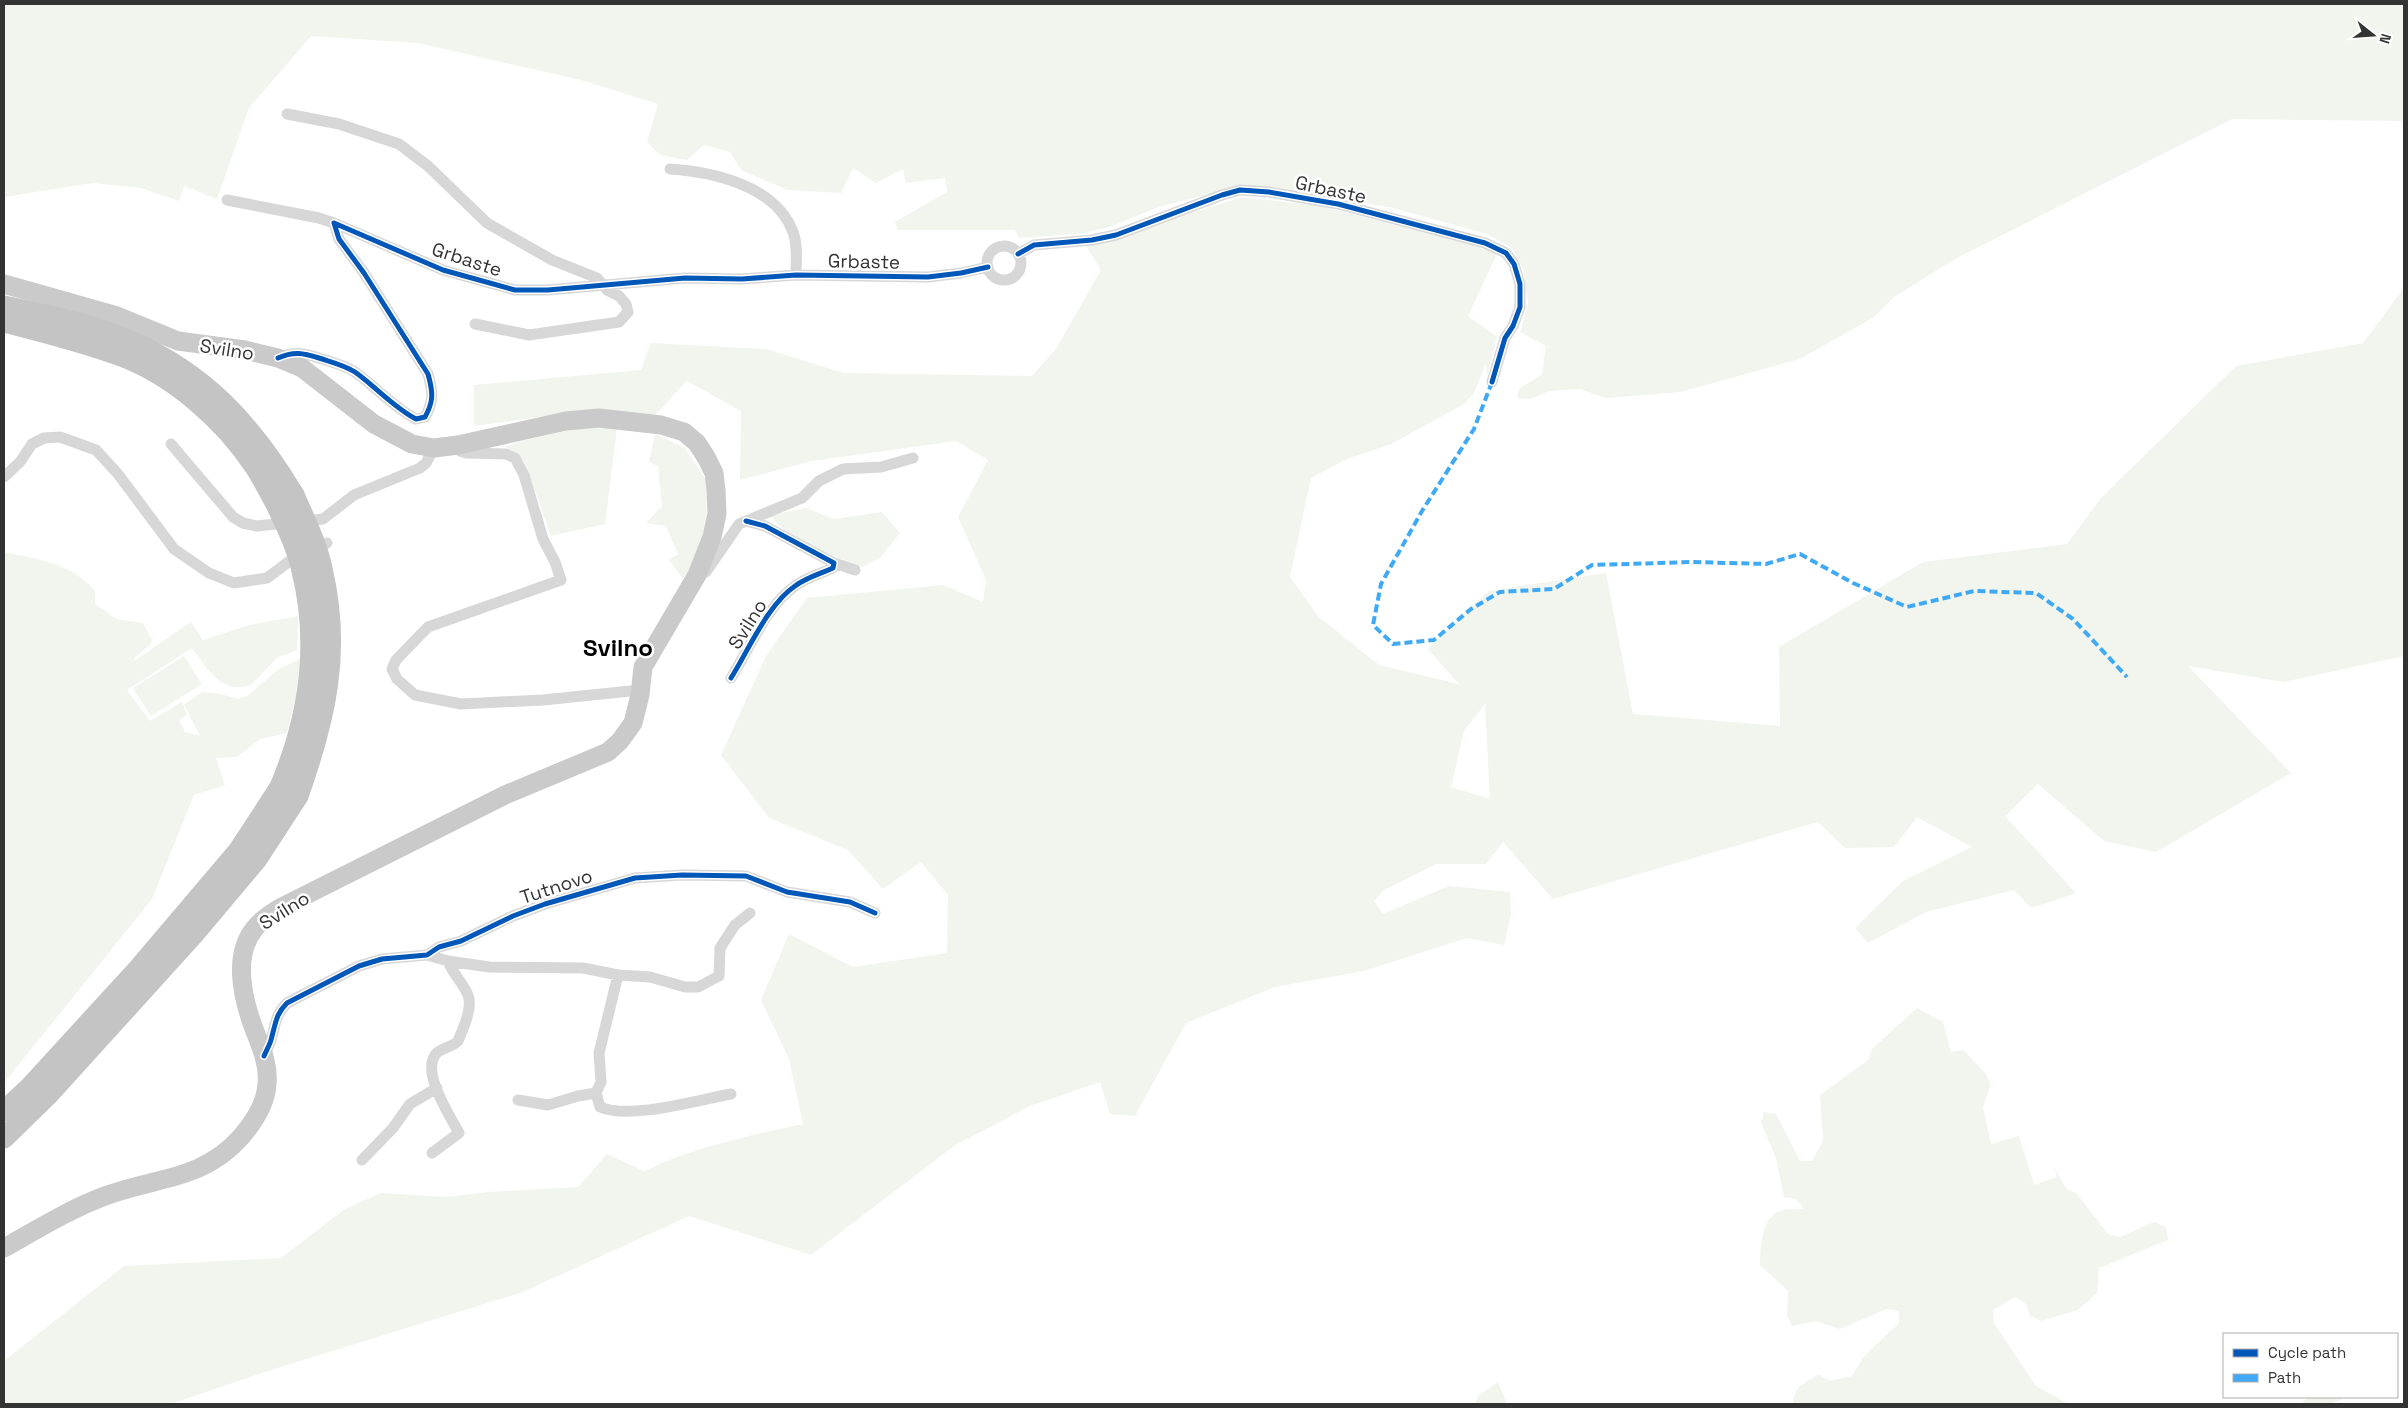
<svg xmlns="http://www.w3.org/2000/svg" width="2408" height="1408" font-family="'Space Grotesk',sans-serif">
	<rect width="100%" height="100%" fill="#fff"/>
	<path fill="#f1f5ed" fill-rule="evenodd" d="M4,4H2404V121L2232,119L1955,259L1894,297L1874,317L1800,359L1681,392L1606,398L1579,389L1550,391L1530,399L1517,398L1519,389L1542,374L1546,346L1520,332L1528,303L1523,268L1512,248L1487,234L1393,208L1274,187L1239,186L1159,207L1109,227L1079,234L1019,238L1015,230H897L895,222L947,192L945,178L906,183L903,169L876,183L853,168L841,193L788,190L741,170L730,152L704,145L687,160L660,155L647,142L658,104L581,80L418,43L311,36L249,108L217,199L184,186L179,201L141,188L93,183L4,197Z
		M1242,197L1320,206L1486,248L1497,254L1468,316L1497,337L1487,377L1486,364L1474,393L1464,404L1391,444L1347,459L1311,478L1290,577L1319,617L1379,665L1459,684L1428,649L1489,591L1606,573L1633,714L1780,726L1779,647L1923,562L2067,544L2101,498L2236,366L2363,343L2404,288V656L2284,682L2188,666L2291,773L2156,852L2104,841L2038,784L2005,816L2076,893L2031,908L2014,890L1926,912L1868,943L1855,928L1903,881L1972,847L1917,817L1894,847L1845,848L1818,822L1553,899L1503,842L1486,864H1436L1384,890L1374,901L1383,914L1449,886L1510,892L1511,914L1504,945L1467,938L1364,971L1275,987L1186,1023L1135,1116L1110,1114L1100,1082L1030,1106L954,1146L811,1255L689,1216L523,1292L271,1370L171,1404H4V1361L124,1266L281,1258L345,1209L381,1193L447,1197L489,1192L578,1187L607,1154L644,1171C695,1147 748,1136 803,1124L789,1059L761,1000L789,934L853,967L947,953L948,895L921,862L883,889L848,850L769,818L721,755L766,656L807,598L943,585L983,602L986,580L958,517L988,460L956,441L812,461L740,480L741,411L687,381L654,416L600,409L474,426V385L641,370L651,343L766,349L844,373L1032,376L1056,349L1101,270L1086,246ZM1485,704L1490,799L1451,787L1464,731Z
		M584,427L617,428L605,524L551,536L526,465L518,453L505,447L517,442Z
		M655,434L685,448L706,480L707,523L691,567L683,579L669,560L678,554L666,526L646,523L662,506L658,466L649,462Z
		M806,508L834,519L882,512L900,533L881,557L862,567C830,554 791,543 770,515Z
		M4,552C38,559 71,563 95,591V604L116,619L143,623L152,640L151,644L135,657L134,661L191,622L203,640L250,625L298,616L297,650L277,658L252,684C223,697 207,668 192,648L127,690L150,721L182,702L187,715L179,720L185,732L200,736L184,705L202,692L221,694L238,699L247,696L279,669L300,659L296,695L287,733L260,739L237,757L216,758L225,785L194,795L152,899L4,1083Z
		M184,656L202,684L151,716L133,688Z
		M1917,1008L1943,1022L1951,1052L1963,1050L1985,1073L1991,1084L1983,1107L1991,1144L2019,1136L2034,1185L2057,1177L2053,1165L2066,1188L2077,1194L2108,1234L2120,1237L2154,1222L2166,1227L2168,1240L2099,1268L2097,1293L2078,1310L2041,1321L2030,1316L2026,1304L2015,1297L1993,1310L1994,1323L2036,1386L2069,1404H1793C1793,1387 1806,1382 1819,1374L1829,1381L1852,1376L1864,1356L1899,1323V1311L1887,1309L1840,1329L1816,1321L1792,1326L1787,1315L1788,1291L1760,1265C1761,1248 1760,1218 1780,1211C1786,1208 1797,1210 1804,1209L1796,1199L1784,1197L1776,1158L1761,1123L1764,1112L1776,1114L1800,1161H1812L1823,1141L1820,1095L1868,1060L1872,1049Z
		M1498,1382L1507,1404H1475L1478,1396Z
		M2307,1397H2346L2331,1404H2302Z"/>
	<g fill="none" stroke-linecap="round" stroke-linejoin="round">
		<path stroke="#d7d7d7" stroke-width="11" d="M287,114L339,124L399,144L428,166L487,223L552,260L597,278L607,290L619,296L626,304L628,312L619,322L529,335L475,324
			M670,169C714,172 776,186 793,232C798,245 796,261 796,275
			M227,200L319,218L334,223
			M987 263a17 17 0 1 1 34 0a17 17 0 1 1-34 0Z
			M1018,254L1034,245L1092,240L1116,235L1222,195L1240,190L1269,192L1338,204L1485,243L1506,253L1514,264L1520,284V307L1513,326L1505,338L1492,382
			M278,358C294,351 303,353 319,358C331,362 344,365 355,372C376,387 393,407 416,419L425,417C434,401 433,392 428,374L364,273L339,239L334,223L443,270L515,290H548L685,278L742,279L796,275L928,277L961,273L988,267
			M171,444L233,517L243,523L257,526L323,519L354,495L420,468L426,463L434,448
			M458,445L460,451L466,453L506,454L515,458L524,475L543,539L555,562L561,580L428,627L396,660L392,669L397,679L415,695L461,704L543,700L640,690
			M4,477L20,462L32,444L44,438L60,437L96,450L118,474L174,549L209,573L234,583L267,578L291,560L327,543
			M834,563L855,570
			M700,574L706,572L739,524L802,498L819,481L843,469L881,467L913,458
			M731,678C748,651 768,604 795,586C807,577 820,574 833,568L834,563L765,526L746,521
			M427,955L448,961L489,967L583,968L618,975L650,977L685,987H698L719,976L720,948L735,925L750,913
			M618,975L599,1053L601,1082L596,1093L600,1107C631,1120 697,1100 731,1094
			M264,1056C267,1049 271,1043 272,1036C276,1022 276,1014 287,1003L359,966L382,959L427,955L439,947L461,941L513,916L545,904L635,878L682,875L746,876L787,892L850,902L875,913
			M518,1100L548,1105L578,1096L596,1093
			M432,1153L459,1133C450,1116 422,1074 435,1055C441,1047 452,1048 458,1041C463,1029 473,1008 468,995C463,983 453,974 448,961
			M362,1160L393,1128L410,1104L437,1088"/>
		<path stroke="#cacaca" stroke-width="19" d="M4,284L117,316L178,341L245,350L278,358L302,368L374,424L412,444L434,448L458,445L566,421L599,418L661,425L684,432L697,443L706,457L714,473L716,490L717,514L712,537L697,575L643,667L640,695L633,723L620,741L608,752L505,795L282,907C272,913 262,919 255,928C233,954 242,996 253,1026C260,1045 269,1063 267,1084C266,1104 254,1122 241,1137C202,1181 155,1177 105,1196C70,1209 36,1230 4,1248"/>
		<path stroke="#c4c4c4" stroke-width="21" d="M4,306C45,315 89,323 128,340C205,373 252,425 294,495
			M4,322C43,332 83,342 121,356C174,376 224,420 255,467C263,479 269,492 276,504
			M4,1111L29,1088L138,969L239,850L280,787
			M4,1138L49,1094L194,934L257,859L298,796"/>
		<path stroke="#c4c4c4" stroke-width="21" d="M294,495C305,520 318,546 323,573C341,654 325,720 298,796
			M276,504C286,526 297,547 302,571C320,644 309,718 280,787"/>
		<path stroke="#3fa9f5" stroke-width="4" stroke-dasharray="8 4" stroke-linecap="butt" d="M1492,382L1474,429L1422,511L1381,584L1373,625L1393,644L1434,640L1471,609L1500,592L1554,589L1592,565L1693,562L1766,564L1800,554L1853,583L1907,607L1974,591L2036,593L2073,619L2127,677"/>
		<g stroke="#fff" stroke-width="8">
			<path id="cycleway" d="M1018,254L1034,245L1092,240L1116,235L1222,195L1240,190L1269,192L1338,204L1485,243L1506,253L1514,264L1520,284V307L1513,326L1505,338L1492,382
				M278,358C294,351 303,353 319,358C331,362 344,365 355,372C376,387 393,407 416,419L425,417C434,401 433,392 428,374L364,273L339,239L334,223L443,270L515,290H548L685,278L742,279L796,275L928,277L961,273L988,267
				M731,678C748,651 768,604 795,586C807,577 820,574 833,568L834,563L765,526L746,521
				M264,1056C267,1049 271,1043 272,1036C276,1022 276,1014 287,1003L359,966L382,959L427,955L439,947L461,941L513,916L545,904L635,878L682,875L746,876L787,892L850,902L875,913"/>
		</g>
		<use href="#cycleway" stroke="#0057b8" stroke-width="5"/>
	</g>
	<g text-anchor="middle" stroke-width="5" stroke-linejoin="round" paint-order="stroke">
		<g font-size="19" fill="#333" stroke="#fff">
			<text transform="translate(1331 189) rotate(12)" y="7">Grbaste</text>
			<text transform="translate(467 259) rotate(18)" y="7">Grbaste</text>
			<text transform="translate(864 261) rotate(1)" y="7">Grbaste</text>
			<text transform="translate(227 349) rotate(9)" y="7">Svilno</text>
			<text transform="translate(747 624) rotate(-58)" y="7">Svilno</text>
			<text transform="translate(556 886) rotate(-18)" y="7">Tutnovo</text>
			<text transform="translate(284 910) rotate(-32)" y="7">Svilno</text>
		</g>
		<g font-size="24" font-weight="bold" fill="#000" stroke="#fff">
			<text x="618" y="656">Svilno</text>
		</g>
	</g>
	<rect width="2408" height="1408" fill="none" stroke="#333333" stroke-width="10"/>
	<rect x="2223" y="1333" width="175" height="65" fill="#ffffff" stroke="#adadad"/>
	<rect x="2233" y="1349" width="25" height="8" fill="#0057b8" stroke="#adadad"/>
	<text x="2268" y="1358" font-size="15" fill="#333333">Cycle path</text>
	<rect x="2233" y="1374" width="25" height="8" fill="#3fa9f5" stroke="#adadad"/>
	<text x="2268" y="1383" font-size="15" fill="#333333">Path</text>
	<g transform="translate(2373 35) rotate(107)" stroke="#ffffff" stroke-width="4" paint-order="stroke">
	<path d="M0-4L9 19L0 12L-9 19Z" fill="#333333"/>
	<text y="-8" font-size="14" font-weight="bold" text-anchor="middle" fill="#333333">N</text>
	</g>
</svg>
